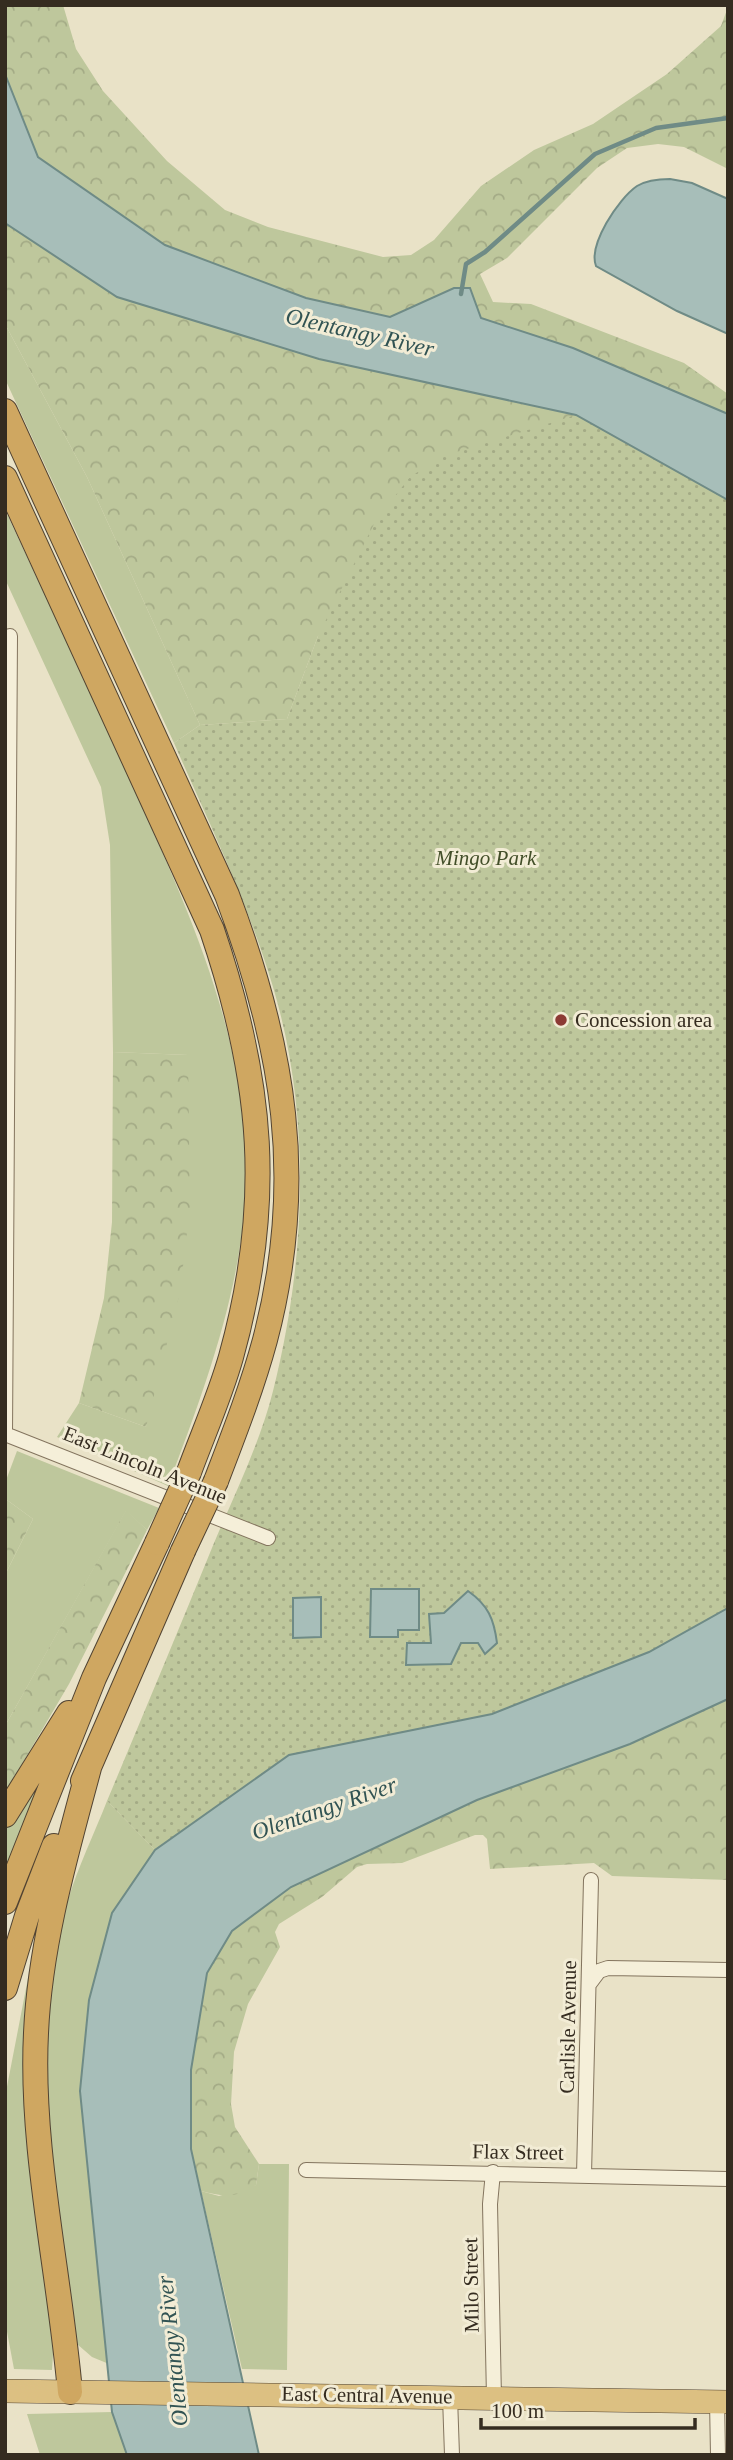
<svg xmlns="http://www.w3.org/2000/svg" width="733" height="2460" font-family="Georgia,serif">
	<defs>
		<pattern id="forest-crowns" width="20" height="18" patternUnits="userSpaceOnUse" patternTransform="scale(1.75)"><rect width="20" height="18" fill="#bec79c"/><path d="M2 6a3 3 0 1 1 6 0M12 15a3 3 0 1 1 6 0" fill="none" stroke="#a4ab86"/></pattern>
		<pattern id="park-dots" width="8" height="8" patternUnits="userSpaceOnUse" patternTransform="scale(1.75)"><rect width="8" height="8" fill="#bec79c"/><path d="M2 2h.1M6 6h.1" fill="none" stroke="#a4ab86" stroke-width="1.8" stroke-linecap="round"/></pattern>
	</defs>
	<rect width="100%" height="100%" fill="#e9e2c7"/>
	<path fill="#bec79c" d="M5,324L87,477L200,725L174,743L5,379Z
		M5,510C47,599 89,689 129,778C186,904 247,1034 246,1175C245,1282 205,1388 168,1486L57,1437L79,1403L146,1427L188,1055L113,1052L110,845L101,787L5,579Z
		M17,1451L159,1508L147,1530L126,1511L5,1726V1575L33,1519L7,1500L5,1502V1483Z
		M46,1759L53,1763L5,1876V1828Z
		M107,1801L155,1850L112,1913L89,2000L80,2091L109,2364L92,2357L77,2344C58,2198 24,2045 68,1900C78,1867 94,1834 107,1801Z
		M28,1978L26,2082L54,2339L52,2370L14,2369L5,2321V2097Z
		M259,2164H289L287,2370L242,2369L201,2191L219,2196L256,2185Z
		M112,2412L127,2455H40L27,2414Z"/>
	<path fill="url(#forest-crowns)" d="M5,5H63L76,49L103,91L167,161L225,210L268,227L383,257L411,255L434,240L481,186L534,150L593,124L667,74L721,26L728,7V169L684,147L658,144L627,148L597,168L507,258L480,274L493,302L531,304L684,363L728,394V414L573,348L481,318L469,288H454L390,317L306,298L165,245L38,157L5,74Z
		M5,223L117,297L319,359L576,415L728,500L318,636L287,719L200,725L87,477L5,324Z
		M113,1052L188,1055L190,1207L180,1292L146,1427L79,1403L104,1298L112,1222Z
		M7,1500L33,1519L5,1575V1502Z
		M126,1510L147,1530L69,1684L5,1793V1726Z
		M728,1699V1880L612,1876L594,1863L490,1869L487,1839L483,1835H475L402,1863L367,1864L357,1867L322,1897L279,1924L275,1932L280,1947L248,2004L234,2052L231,2104L235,2127L259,2164L256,2185C237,2198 223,2197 201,2191L191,2149V2070L207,1973L232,1931L291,1887L477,1800L630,1744Z"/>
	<path fill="url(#park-dots)" d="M576,415L728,500V1608L649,1652L492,1714L289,1756L155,1850L107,1801C143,1715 179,1629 214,1543C235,1493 260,1443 273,1391C306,1260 312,1117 273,987C248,903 209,823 174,743L200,725L287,719L318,636L376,520L410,477L441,457Z"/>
	<path fill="#a7beb9" stroke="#6f8b86" stroke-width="2" d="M5,74L38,157L165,245L306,298L390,317L454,288H470L481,318L573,348L728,414V500L576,415L319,359L117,297L5,223Z
		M670,179L692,183L728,199V334L677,311L596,266C588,245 618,199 637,186C647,180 659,179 670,179Z
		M371,1589H419V1630H398V1637H370Z
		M468,1591C488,1605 494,1619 497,1643L485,1654L478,1643H461L451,1664L406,1665L407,1643H431L429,1614L444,1613Z
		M321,1597V1637L293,1638V1598Z
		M728,1608V1699L630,1744L477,1800L291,1887L232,1931L207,1973L191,2070V2149L259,2455H127L112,2412L80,2091L89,2000L112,1913L155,1850L289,1755L492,1714L649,1652Z"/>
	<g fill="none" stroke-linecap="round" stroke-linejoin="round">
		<path stroke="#6f8b86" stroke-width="4.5" d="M461,294L466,264L485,252L595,154L656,128L728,118"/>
		<g stroke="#83745e" stroke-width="16">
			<path id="minor" d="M5,1434L10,636
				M5,1434L268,1538
				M590,1983L599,1971L608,1968L728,1970
				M306,2170L728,2179
				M493,2172L490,2204L494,2398
				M584,2175L591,1880
				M450,2397L452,2455
				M717,2401L718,2455"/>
		</g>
		<g stroke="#514332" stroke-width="24">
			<path id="trunk" d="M5,2391L728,2402"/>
		</g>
		<g stroke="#514332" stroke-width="26">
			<path id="motorway" d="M5,411L227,895C284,1046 307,1181 265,1340C252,1388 234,1434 216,1481
				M5,478L212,930C263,1081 274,1202 231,1357C220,1396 203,1434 189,1472
				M83,1781L183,1551
				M5,1815L69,1713
				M5,1902L94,1678L157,1543
				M5,1988L27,1916L54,1846
				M70,2392C60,2275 30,2148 36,2033C40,1943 66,1854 89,1768"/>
		</g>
		<use href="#minor" stroke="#f5efd9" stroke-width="14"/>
		<use href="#trunk" stroke="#dcc082" stroke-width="23"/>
		<use href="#motorway" stroke="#cfa761" stroke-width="24"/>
		<g stroke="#514332" stroke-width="26" stroke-linecap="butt">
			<path id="motorway-bridge" d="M157,1543L189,1472
				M183,1551L216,1481"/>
		</g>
		<use href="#motorway-bridge" stroke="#cfa761" stroke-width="24"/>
	</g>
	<circle fill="#8c3a34" stroke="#f2ecd5" stroke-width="2.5" cx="561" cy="1020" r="7"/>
	<g text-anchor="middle" stroke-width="6" stroke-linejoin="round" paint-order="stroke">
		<g font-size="21" font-style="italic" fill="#434f29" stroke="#f2ecd5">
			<text x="486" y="865">Mingo Park</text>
		</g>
		<g font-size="21" fill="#352c20" stroke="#f2ecd5" text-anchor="start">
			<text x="575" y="1027">Concession area</text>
		</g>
		<g font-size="21" fill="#352c20" stroke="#f2ecd5">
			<text transform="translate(145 1465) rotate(22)" y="7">East Lincoln Avenue</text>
			<text transform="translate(568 2027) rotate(-89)" y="7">Carlisle Avenue</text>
			<text transform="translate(518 2152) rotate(1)" y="7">Flax Street</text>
			<text transform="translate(471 2285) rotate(-91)" y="7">Milo Street</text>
			<text transform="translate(367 2395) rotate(1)" y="7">East Central Avenue</text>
		</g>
		<g font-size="23" font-style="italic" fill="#315353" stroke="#f2ecd5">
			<text transform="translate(360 332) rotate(13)" y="8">Olentangy River</text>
			<text transform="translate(324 1808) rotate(-19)" y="8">Olentangy River</text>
			<text transform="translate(172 2351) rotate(-96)" y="8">Olentangy River</text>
		</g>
	</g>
	<rect width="733" height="2460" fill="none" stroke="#352c20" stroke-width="14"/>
	<path d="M481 2418v10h214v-10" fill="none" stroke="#352c20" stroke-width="3.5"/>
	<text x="491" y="2418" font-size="21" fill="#352c20" stroke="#f2ecd5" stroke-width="5" paint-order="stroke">100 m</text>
</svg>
